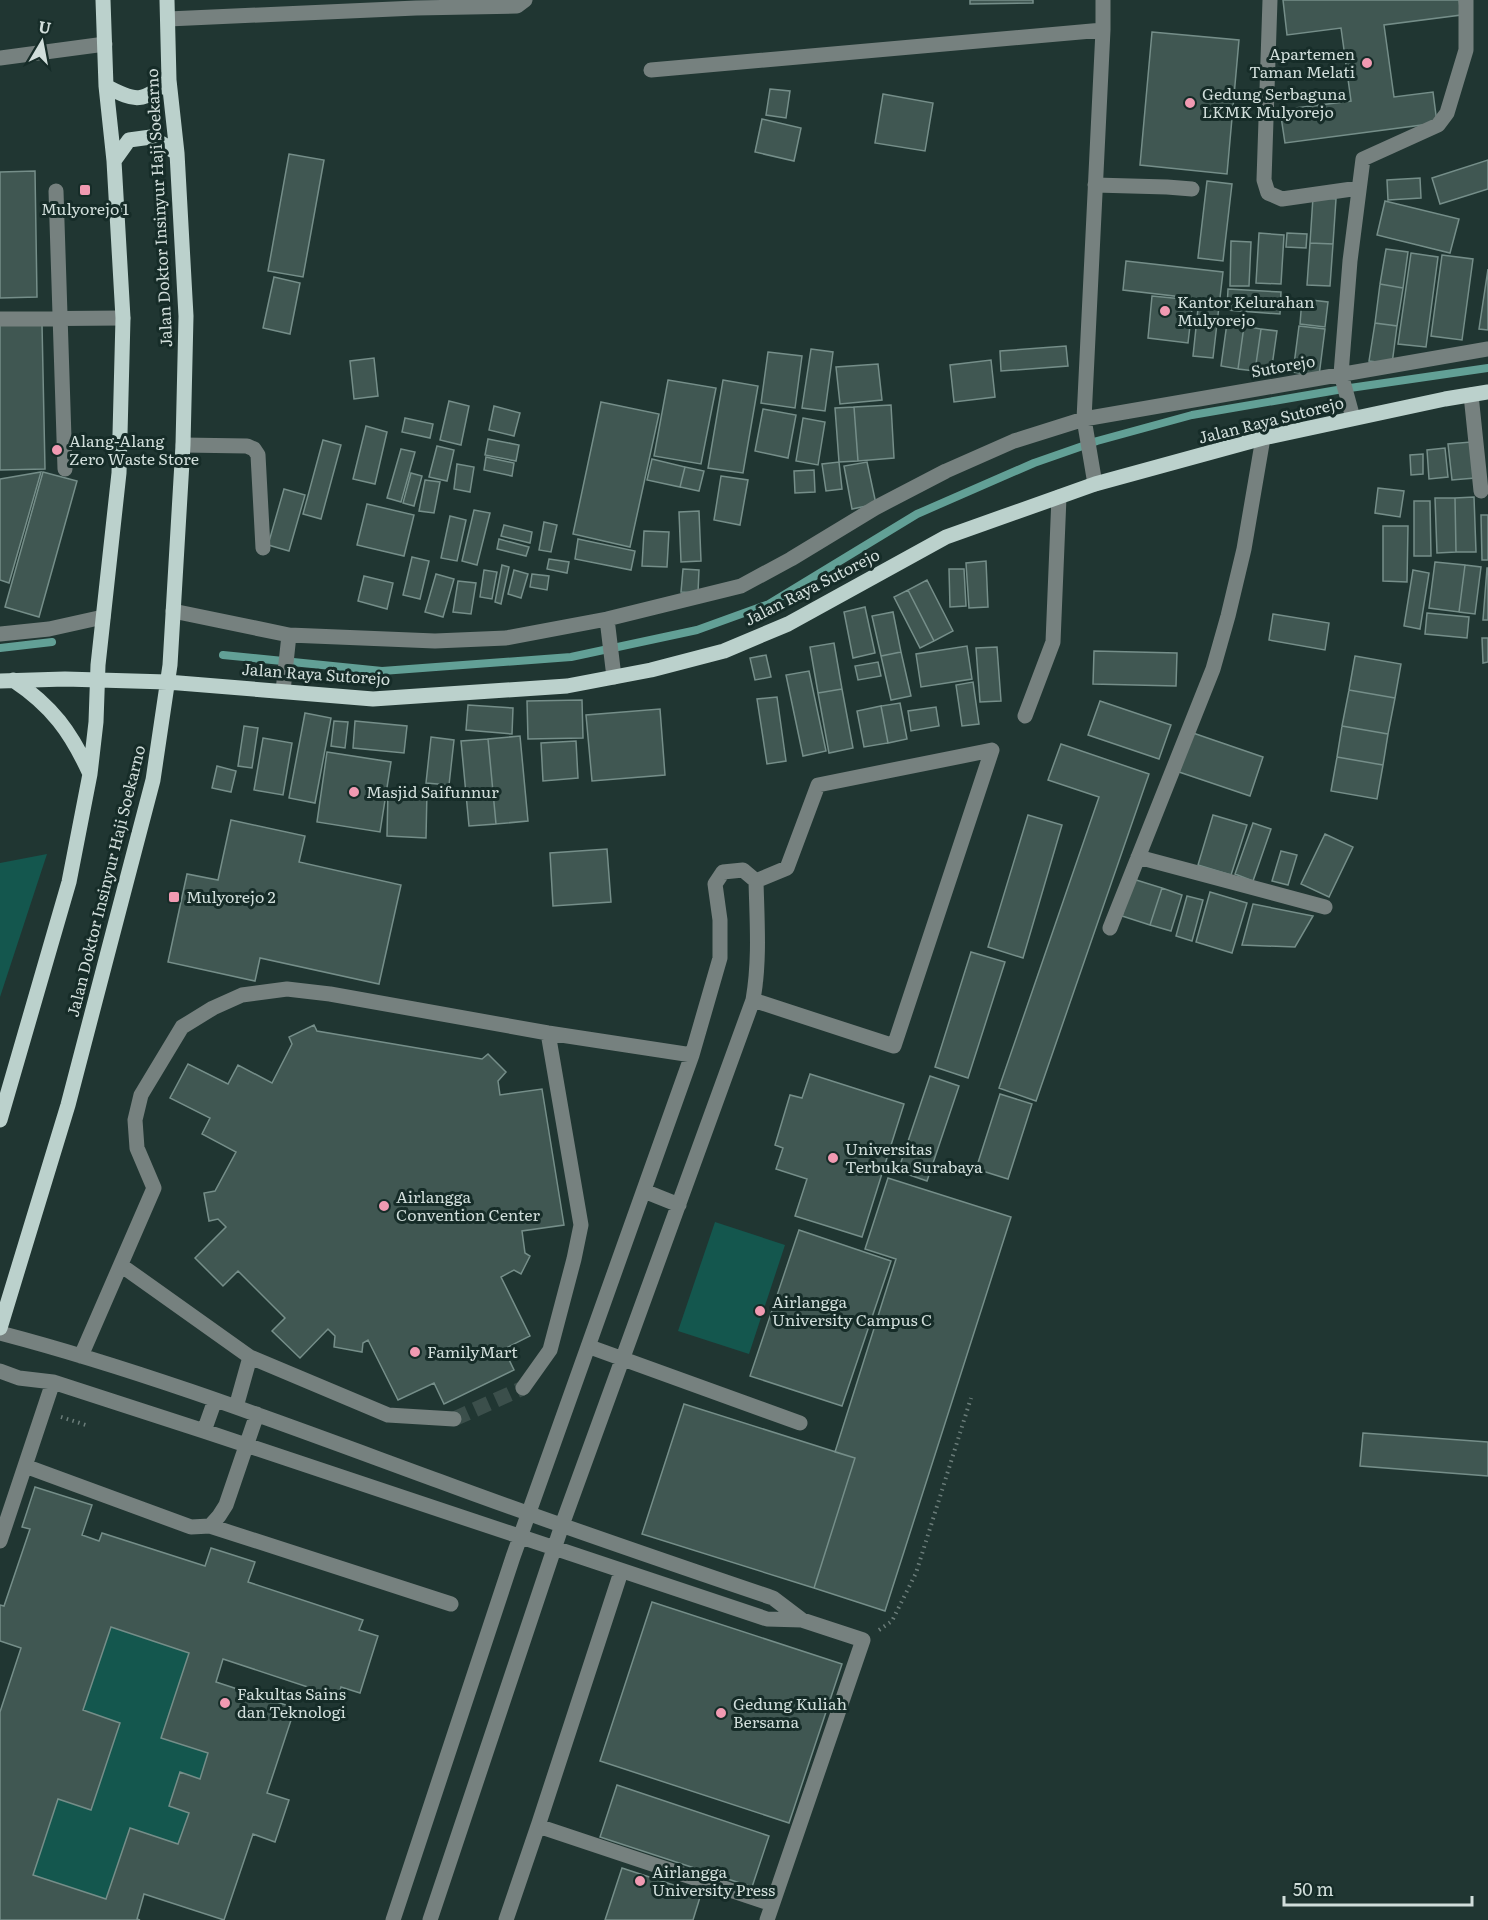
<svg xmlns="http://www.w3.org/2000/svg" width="1488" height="1920" font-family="Literata,serif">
	<rect width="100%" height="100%" fill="#203632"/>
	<path fill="#14574e" d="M47,854L0,997V863Z
		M715,1222L785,1245L749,1354L678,1331Z
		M111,1627L189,1653L161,1737L208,1753L200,1779L181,1772L169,1806L189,1813L178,1844L130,1828L106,1899L33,1875L58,1799L91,1810L120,1723L83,1710Z"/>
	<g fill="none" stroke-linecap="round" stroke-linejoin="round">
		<path stroke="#62a096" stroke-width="8" d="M0,648L52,642
			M223,655L382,671L571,657L697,630L769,604L917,514L1034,463L1097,441L1192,415L1343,389L1488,368"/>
	</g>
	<path fill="#405752" stroke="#758e89" stroke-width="1.5" fill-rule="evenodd" d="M970,0H1033V3L970,4Z
		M1283,0H1459L1461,15L1384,25L1394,97L1433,92L1437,123L1285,143L1280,110L1351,101L1341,28L1287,35Z
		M1152,32L1239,40L1227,174L1140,165Z
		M770,89L790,91L786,118L766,115Z
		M883,94L933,103L925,151L875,143Z
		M762,119L801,128L794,161L755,152Z
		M289,154L324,160L303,277L268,271Z
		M1488,160V189L1440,204L1432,178Z
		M35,171L37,297L0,298V172Z
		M1420,178L1421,198L1388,200L1387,180Z
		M1207,181L1232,184L1223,261L1198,258Z
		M1313,197L1336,199L1333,244L1310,243Z
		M1385,201L1459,219L1450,253L1377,235Z
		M1259,233L1284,235L1281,284L1256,283Z
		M1287,233L1307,234L1306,248L1286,247Z
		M1231,241L1251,242L1249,286H1230Z
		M1310,243L1333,244L1330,286L1307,285Z
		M1386,249L1408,252L1403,288L1380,284Z
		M1411,253L1438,257L1426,347L1398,344Z
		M1442,255L1473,259L1462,340L1431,336Z
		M1126,261L1223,272L1213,358L1193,356L1199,299L1123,290Z
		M1488,269V330L1479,329Z
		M274,277L300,283L290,334L263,328Z
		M1380,284L1403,288L1397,326L1375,323Z
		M1228,289L1281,292L1280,314L1227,310Z
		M1152,296L1193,300L1188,343L1148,338Z
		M1302,299L1328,302L1325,327L1300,324Z
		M1227,323L1244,326L1238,369L1221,366Z
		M1375,323L1397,326L1392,364L1369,361Z
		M42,324L45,469L0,470V325Z
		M1244,326L1261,329L1255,371L1238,369Z
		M1299,326L1325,329L1319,376L1293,372Z
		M1261,329L1277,331L1271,373L1255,371Z
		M1066,346L1068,366L1001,371L1000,351Z
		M811,349L833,352L825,411L802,408Z
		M768,352L802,356L795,408L761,403Z
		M374,358L378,396L354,399L350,361Z
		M991,360L995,397L954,402L950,365Z
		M878,364L882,400L840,404L836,367Z
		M668,380L716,388L701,464L654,456Z
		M723,380L758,386L743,473L708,468Z
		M449,401L469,406L461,445L440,440Z
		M601,402L659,414L630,547L573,534Z
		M891,405L894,458L858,461L854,407Z
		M494,406L520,413L514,436L489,430Z
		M854,407L858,461L839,462L835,408Z
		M763,409L796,415L788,458L755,451Z
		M405,418L433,424L430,438L402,432Z
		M803,418L825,422L818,465L796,461Z
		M366,426L387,432L375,484L353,479Z
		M488,439L519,445L516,461L485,455Z
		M323,440L341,445L321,519L303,514Z
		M1471,442L1475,478L1452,480L1448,444Z
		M437,446L454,450L447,481L429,477Z
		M1445,448L1448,477L1429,479L1427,450Z
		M401,449L415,452L401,502L387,498Z
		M1423,454V474L1411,475L1410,455Z
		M486,457L514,463L512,476L484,470Z
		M652,459L685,467L680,487L647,480Z
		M839,462L842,489L826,491L822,464Z
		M867,462L876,504L852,509L844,466Z
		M457,464L474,467L470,492L454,489Z
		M685,467L704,471L699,491L680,487Z
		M814,470L815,492L795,493L794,471Z
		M41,472L9,583L0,580V479Z
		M43,472L77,481L39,617L5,607Z
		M411,473L422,476L414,506L403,503Z
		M721,476L748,480L740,525L714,520Z
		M425,480L440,482L434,513L419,511Z
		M1378,488L1404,491L1400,517L1375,513Z
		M284,489L305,495L289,551L268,545Z
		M1474,497L1476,552H1456L1455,498Z
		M1435,498H1455L1456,552L1437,553Z
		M1414,501H1430L1431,556H1414Z
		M367,504L414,515L404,556L357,545Z
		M474,510L490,513L477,565L462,561Z
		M699,511L701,561L681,562L679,512Z
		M1481,515H1488V560H1482Z
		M450,516L466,520L457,561L441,558Z
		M544,522L557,525L551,552L539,550Z
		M504,525L532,532L530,543L501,536Z
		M1383,526H1408L1407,582L1383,581Z
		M644,531L669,532L667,567L642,566Z
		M499,539L529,547L526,556L497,549Z
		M578,539L635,551L631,570L575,559Z
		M412,557L429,561L420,599L403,595Z
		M549,559L569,562L567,573L547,569Z
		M986,561L988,607L969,608L966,563Z
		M1435,562L1465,565L1459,612L1429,608Z
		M502,565L509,567L501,604L495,602Z
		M1465,565L1481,567L1475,614L1459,612Z
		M1487,568H1488V620H1483Z
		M683,569L699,570L698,593L681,592Z
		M949,569H964L966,606L950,607Z
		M484,570L497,572L492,599L480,597Z
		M514,570L528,574L521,598L508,594Z
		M1413,570L1429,573L1420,629L1404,626Z
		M436,574L454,579L443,617L425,612Z
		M532,574L549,576L547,590L530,587Z
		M364,576L393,583L387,609L358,601Z
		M927,580L953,631L934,641L908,590Z
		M458,581L476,583L471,614L453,612Z
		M908,590L934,641L920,648L894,597Z
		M865,607L875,653L853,658L844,612Z
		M893,612L901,652L881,656L872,616Z
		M1427,613L1469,617L1467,638L1425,634Z
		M1273,614L1329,623L1325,650L1269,640Z
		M1482,638H1488V662L1483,663Z
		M834,643L842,689L818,693L810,647Z
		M967,646L972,679L921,687L916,654Z
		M997,647L1001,701L980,702L976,648Z
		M1094,651L1177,653L1176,686L1093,684Z
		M901,652L911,696L891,700L881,656Z
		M766,655L771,677L755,680L750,658Z
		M1355,656L1401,664L1395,698L1349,690Z
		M878,662L881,676L858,680L855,666Z
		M809,671L826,751L803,756L786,675Z
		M973,682L979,724L962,726L956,685Z
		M842,689L853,748L829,753L818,693Z
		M1349,690L1395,698L1388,734L1342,726Z
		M777,697L786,761L767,764L757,699Z
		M582,700L583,738L528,739L527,701Z
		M1100,701L1171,725L1159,759L1088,735Z
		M900,703L907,739L888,743L881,706Z
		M468,705L513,708L512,734L466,730Z
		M881,706L888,743L864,747L857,711Z
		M936,707L939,726L911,731L908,711Z
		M660,709L665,775L592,781L586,715Z
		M305,713L331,718L315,803L289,798Z
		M334,721L348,722L345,748L331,746Z
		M355,721L407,726L404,753L353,748Z
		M244,726L258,728L252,768L238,766Z
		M1342,726L1388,734L1383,765L1337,757Z
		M1193,733L1263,757L1250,796L1179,772Z
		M520,736L528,821L496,824L488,739Z
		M431,737L454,740L449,785L426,783Z
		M263,738L292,743L283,795L254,790Z
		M488,739L496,824L469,826L461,741Z
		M576,741L578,778L543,781L541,743Z
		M1061,744L1149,774L1036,1101L999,1088L1099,797L1048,780Z
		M327,752L391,762L380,832L317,822Z
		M1337,757L1383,765L1377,799L1331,791Z
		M217,766L236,771L231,792L212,788Z
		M388,790L427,791L426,838L387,836Z
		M1028,815L1062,825L1023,958L988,947Z
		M1213,815L1247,825L1231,875L1198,865Z
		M231,820L305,836L299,862L401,885L379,984L260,958L255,981L168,962L187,874L218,880Z
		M1253,823L1271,829L1253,881L1235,874Z
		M1325,834L1353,847L1329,897L1301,884Z
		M607,849L611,902L553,906L550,853Z
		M1281,851L1297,855L1288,885L1272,881Z
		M1133,879L1162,888L1150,925L1122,916Z
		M1162,888L1182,895L1171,931L1150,925Z
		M1210,892L1247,903L1232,953L1196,942Z
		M1187,896L1203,900L1192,941L1176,936Z
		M1253,904L1313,916L1295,947L1242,945Z
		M971,952L1005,962L968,1078L935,1067Z
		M314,1025L317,1031L482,1059L488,1054L506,1072L498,1081L500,1095L542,1089L564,1225L522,1231L525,1253L530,1256L521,1274L514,1270L501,1277L530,1336L504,1349L514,1370L444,1404L434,1383L398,1400L368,1340L363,1343L362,1352L334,1347L335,1336L328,1329L300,1358L272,1331L285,1318L238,1271L223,1286L195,1258L226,1227L218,1219L209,1221L204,1193L215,1191L236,1152L202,1134L210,1118L170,1098L188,1064L228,1084L238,1065L272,1083L292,1044L289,1037Z
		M810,1074L904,1104L862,1237L795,1216L807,1179L776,1169L783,1148L775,1145L790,1095L802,1098Z
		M930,1076L959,1086L927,1181L898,1171Z
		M1000,1094L1032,1104L1008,1179L976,1169Z
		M888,1178L1011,1217L885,1611L814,1588L855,1458L835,1452L896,1259L865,1249Z
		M799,1230L891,1261L842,1406L750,1376Z
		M684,1404L855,1458L814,1588L642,1534Z
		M1363,1433L1488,1442V1476L1360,1466Z
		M35,1487L92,1505L82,1535L99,1541L102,1533L205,1566L211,1548L255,1562L248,1582L363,1620L359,1630L378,1636L360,1693L341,1687L338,1697L223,1659L216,1682L295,1708L267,1793L289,1800L275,1842L253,1834L224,1920L144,1894L137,1919L140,1920H0V1712L21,1648L0,1641V1605L4,1606L30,1529L22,1527ZM111,1627L189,1653L161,1738L208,1753L200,1779L180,1772L169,1806L189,1813L178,1844L130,1828L106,1899L33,1875L58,1799L91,1810L120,1723L83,1710Z
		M652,1602L842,1664L789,1823L600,1761Z
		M617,1785L769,1836L752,1887L600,1837Z
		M622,1868L701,1894L693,1920H605Z"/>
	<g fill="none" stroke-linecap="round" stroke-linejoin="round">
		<path stroke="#3b4f4b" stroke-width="15" stroke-dasharray="15 8" stroke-linecap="butt" d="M454,1419L523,1388"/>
		<path stroke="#6b7d7a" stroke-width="4" stroke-dasharray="1.5 4.5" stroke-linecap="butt" d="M61,1417L89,1426
			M879,1630L892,1621L916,1573L971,1398"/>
		<path stroke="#76817f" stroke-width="15" d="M1270,0L1264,180L1268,193L1282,199L1359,188
			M168,19L416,8L517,6L525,0
			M0,58L105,44
			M651,70L1103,30V0
			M1095,185L1167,187L1192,189
			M56,191L65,469
			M0,319L123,318
			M1471,395L1481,491
			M1353,418L1341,374L1350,261L1363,159L1438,125L1447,113L1466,50V0
			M183,445L247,446L254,449L258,455L263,548
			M1095,484L1084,419L1103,30
			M173,611L289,635L435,641L506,638L607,619L741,586L791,559L875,508L946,471L1014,441L1084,419L1488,349
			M607,619L614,677
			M0,634L49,629L103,617
			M283,691L289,635
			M1025,716L1053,642L1059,497
			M1138,857L1325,907
			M1110,928L1213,669L1228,616L1244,549L1263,438
			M753,1000L894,1046L992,750L818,785L787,868L756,881
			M644,1191L679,1205
			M122,1266L250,1357L388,1415L454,1419
			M0,1333C149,1372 294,1428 439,1481C549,1522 661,1560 773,1598L802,1620
			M590,1347L800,1423
			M81,1356L154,1188L137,1148L135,1120L141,1095L182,1027L213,1008L242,995L287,989L330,994L548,1033L692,1055
			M0,1371L19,1378L53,1382L204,1431L767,1619L802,1620L863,1640L767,1920
			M523,1388L550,1350L574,1259L581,1225L548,1033
			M236,1407L250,1357
			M204,1431L215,1400
			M25,1466L191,1527L210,1526L219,1516L226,1505L257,1414
			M210,1526L451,1604
			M0,1541L53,1382
			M538,1826L621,1572
			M393,1920L513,1557L692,1055L720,958V920L715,884L723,872L743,870L756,881C757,921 760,960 753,1000L562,1525L430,1920
			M506,1920L538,1826L772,1904"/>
		<path stroke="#bbd1cc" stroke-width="15" d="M106,86C137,103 142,102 169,80
			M114,161L129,140L151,137L177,153
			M13,680C52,706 71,732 90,774
			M0,681L65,679L167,682L373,699L567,686L651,670L724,651L788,624L946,537L1095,484L1263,438L1445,399L1488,392
			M0,1120L69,882L90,774L96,722L98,665L119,473L123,318L114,161L106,86L103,0
			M0,1328L68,1105L126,883L153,780L170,665L183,445L186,316L177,153L169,80L167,0"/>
	</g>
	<g fill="#f19ab2" stroke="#162c28" stroke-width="2">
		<circle cx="1367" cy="63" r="6"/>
		<circle cx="1190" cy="103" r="6"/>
		<rect x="79" y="184" width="12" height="12" rx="3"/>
		<circle cx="1165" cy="311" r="6"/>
		<circle cx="57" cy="450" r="6"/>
		<circle cx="354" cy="792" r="6"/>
		<rect x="168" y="891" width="12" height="12" rx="3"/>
		<circle cx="833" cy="1158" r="6"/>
		<circle cx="384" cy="1206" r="6"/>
		<circle cx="760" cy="1311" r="6"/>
		<circle cx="415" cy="1352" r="6"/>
		<circle cx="225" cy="1703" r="6"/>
		<circle cx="721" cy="1713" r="6"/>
		<circle cx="640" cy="1881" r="6"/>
	</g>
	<g text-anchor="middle" stroke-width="6" stroke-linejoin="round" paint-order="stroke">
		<g font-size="16" fill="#d1dedb" stroke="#162c28" text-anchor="start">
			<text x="1355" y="60" text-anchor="end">Apartemen<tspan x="1355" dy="18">Taman Melati</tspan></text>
			<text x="1202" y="100">Gedung Serbaguna<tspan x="1202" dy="18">LKMK Mulyorejo</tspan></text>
			<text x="85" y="215" text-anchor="middle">Mulyorejo 1</text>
			<text x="1177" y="308">Kantor Kelurahan<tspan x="1177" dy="18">Mulyorejo</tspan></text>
			<text x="69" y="447">Alang-Alang<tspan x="69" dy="18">Zero Waste Store</tspan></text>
			<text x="366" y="798">Masjid Saifunnur</text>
			<text x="186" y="903">Mulyorejo 2</text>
			<text x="845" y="1155">Universitas<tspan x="845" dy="18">Terbuka Surabaya</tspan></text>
			<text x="396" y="1203">Airlangga<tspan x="396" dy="18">Convention Center</tspan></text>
			<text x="772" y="1308">Airlangga<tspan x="772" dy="18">University Campus C</tspan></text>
			<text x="427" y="1358">FamilyMart</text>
			<text x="237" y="1700">Fakultas Sains<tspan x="237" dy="18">dan Teknologi</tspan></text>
			<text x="733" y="1710">Gedung Kuliah<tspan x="733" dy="18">Bersama</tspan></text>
			<text x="652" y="1878">Airlangga<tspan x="652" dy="18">University Press</tspan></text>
		</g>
		<g font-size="16" fill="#d1dedb" stroke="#162c28">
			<text transform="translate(159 208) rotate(-93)" y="6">Jalan Doktor Insinyur Haji Soekarno</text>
			<text transform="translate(1283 366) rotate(-10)" y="6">Sutorejo</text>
			<text transform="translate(1271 420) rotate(-14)" y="6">Jalan Raya Sutorejo</text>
			<text transform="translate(812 587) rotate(-27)" y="6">Jalan Raya Sutorejo</text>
			<text transform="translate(316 674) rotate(4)" y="6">Jalan Raya Sutorejo</text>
			<text transform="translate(106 881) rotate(-76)" y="6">Jalan Doktor Insinyur Haji Soekarno</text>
		</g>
	</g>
	<g transform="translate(42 42) rotate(10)" stroke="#162c28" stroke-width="4.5" paint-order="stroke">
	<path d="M0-4.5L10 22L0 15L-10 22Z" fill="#d1dedb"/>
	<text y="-9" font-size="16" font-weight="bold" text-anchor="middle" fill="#d1dedb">U</text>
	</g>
	<path d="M1284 1896v9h188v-9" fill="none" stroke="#d1dedb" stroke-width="3"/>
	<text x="1293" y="1896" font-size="18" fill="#d1dedb" stroke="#162c28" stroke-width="4.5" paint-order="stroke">50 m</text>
</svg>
